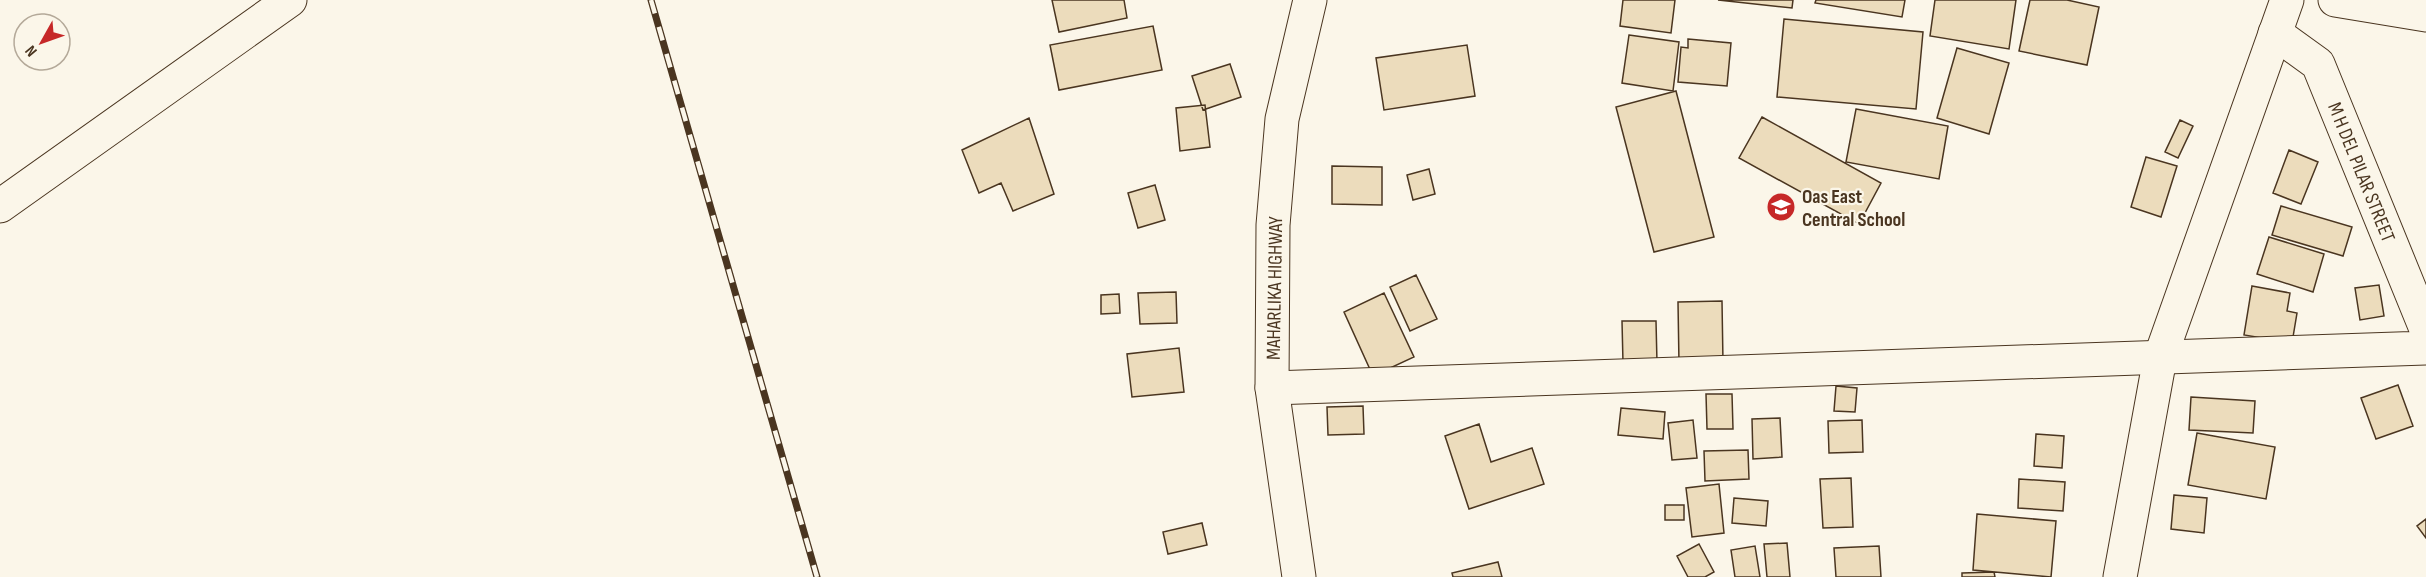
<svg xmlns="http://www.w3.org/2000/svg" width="2426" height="577" font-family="'Sofia Sans Condensed',sans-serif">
	<rect width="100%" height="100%" fill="#fbf6e9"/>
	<path fill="#ecdcbc" stroke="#4a3520" stroke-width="1.5" d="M1052,0H1124L1127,18L1059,32Z
		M1623,0H1675L1671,33L1620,26Z
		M1718,0H1793L1792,8Z
		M1816,0H1905L1902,17L1815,3Z
		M1935,0H2016L2009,49L1930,36Z
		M2030,0H2067L2099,7L2087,65L2019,51Z
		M1784,19L1923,32L1916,109L1777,97Z
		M1153,26L1162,70L1059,90L1050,45Z
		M1629,35L1679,42L1673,91L1622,83Z
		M1688,39L1731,43L1727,86L1678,82L1681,47L1688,48Z
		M1467,45L1475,96L1384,110L1376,58Z
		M1957,48L2009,63L1989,134L1937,118Z
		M1230,64L1241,97L1203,110L1192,76Z
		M1676,91L1714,237L1654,252L1616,107Z
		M1205,105L1210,147L1180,151L1176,108Z
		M1856,109L1948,126L1939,179L1846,162Z
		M1762,117L1881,183L1859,224L1739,158Z
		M1029,118L1054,194L1013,211L1001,183L979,193L962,150Z
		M2180,120L2193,126L2178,158L2165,152Z
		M2289,150L2318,162L2301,204L2273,193Z
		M2146,157L2177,166L2161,217L2131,207Z
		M1332,166L1382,167V205L1332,204Z
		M1429,169L1435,194L1413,200L1407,175Z
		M1155,185L1165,220L1138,228L1128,193Z
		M2281,206L2352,227L2343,256L2272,235Z
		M2269,237L2324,254L2313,292L2257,274Z
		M1416,275L1437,319L1410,331L1390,287Z
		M2379,285L2384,316L2360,320L2355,288Z
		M2252,286L2290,293L2287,311L2297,313L2292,343L2244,335Z
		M1176,292L1177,323L1140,324L1138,293Z
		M1384,293L1414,357L1373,376L1344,312Z
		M1119,294L1120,313L1101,314V295Z
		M1722,301L1723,363L1679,364L1678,302Z
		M1622,321H1656L1657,363H1623Z
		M1179,348L1184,392L1132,397L1127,354Z
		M2398,385L2413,426L2376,439L2361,398Z
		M1836,386L1857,388L1855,412L1834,411Z
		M1706,394H1732L1733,429H1707Z
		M2191,397L2255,401L2253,433L2189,430Z
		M1363,406L1364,434L1328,435L1327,407Z
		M1621,408L1665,412L1663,439L1618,435Z
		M1780,418L1782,457L1753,459L1752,419Z
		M1693,420L1697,458L1672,460L1668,423Z
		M1862,420L1863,452L1829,453L1828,421Z
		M1479,424L1491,462L1532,448L1544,484L1469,509L1445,436Z
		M2197,433L2275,447L2266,499L2188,485Z
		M2036,434L2064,436L2062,468L2034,466Z
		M1748,450L1749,479L1705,481L1704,451Z
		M1851,478L1853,527L1823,528L1820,479Z
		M2019,479L2065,482L2063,511L2018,508Z
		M1719,484L1724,533L1692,537L1686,488Z
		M2174,495L2207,498L2204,533L2171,529Z
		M1734,498L1768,501L1766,526L1732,523Z
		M1665,505H1684V520H1665Z
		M1977,514L2056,521L2051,577L1973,570Z
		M2426,519V538L2417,526Z
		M1202,523L1207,545L1168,554L1163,532Z
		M1787,543L1790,577H1767L1764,544Z
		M1699,544L1714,572L1705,577H1688L1677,556Z
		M1755,546L1760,577H1735L1731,550Z
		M1879,546L1881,577H1836L1834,548Z
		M1498,562L1502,577H1453L1452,573Z
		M1994,572L1995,577H1962V573Z"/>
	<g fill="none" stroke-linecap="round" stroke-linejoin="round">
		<g stroke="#4a3520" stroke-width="35">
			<path id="minor" d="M2335,0L2426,15
				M2275,33L2318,64L2426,329
				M0,206L290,0
				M1272,388L2426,348"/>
		</g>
		<g stroke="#4a3520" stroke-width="35">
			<path id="major" d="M2120,577L2160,358L2287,0"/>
		</g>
		<g stroke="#4a3520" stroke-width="35">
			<path id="highway" d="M1299,577L1272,388L1273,225L1282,119L1310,0"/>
		</g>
		<use href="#minor" stroke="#fbf6e9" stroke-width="33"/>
		<use href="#major" stroke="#fbf6e9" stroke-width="33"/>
		<use href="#highway" stroke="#fbf6e9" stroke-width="33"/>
		<g stroke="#4a3520" stroke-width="7">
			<path id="rail" d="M651,0L817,577"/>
		</g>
		<use href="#rail" stroke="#fbf6e9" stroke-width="4.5" stroke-dasharray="14" stroke-linecap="butt"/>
	</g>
	<defs>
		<g id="school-disc" transform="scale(1.5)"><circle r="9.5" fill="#c62828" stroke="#fbf6e9"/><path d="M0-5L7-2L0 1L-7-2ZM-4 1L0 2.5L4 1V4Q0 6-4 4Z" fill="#fff"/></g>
	</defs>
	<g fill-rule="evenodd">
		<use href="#school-disc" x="1781" y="207"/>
	</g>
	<g text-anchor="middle" stroke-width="4.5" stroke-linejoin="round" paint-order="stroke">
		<g font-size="20" fill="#4a3520" stroke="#fbf6e9">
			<text transform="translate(2362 172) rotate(68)" y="7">M H DEL PILAR STREET</text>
			<text transform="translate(1274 288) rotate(-89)" y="7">MAHARLIKA HIGHWAY</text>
		</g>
		<g font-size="20" font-weight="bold" fill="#4a3520" stroke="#fbf6e9" text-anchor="start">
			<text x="1802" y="203">Oas East<tspan x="1802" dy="23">Central School</tspan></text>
		</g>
	</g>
	<g transform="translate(42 42) rotate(230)"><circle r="28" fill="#fbf6e9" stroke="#b4a999" stroke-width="1.5"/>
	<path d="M0-4.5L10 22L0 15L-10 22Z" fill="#c62828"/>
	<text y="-9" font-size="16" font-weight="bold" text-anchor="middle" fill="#4a3520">N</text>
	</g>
</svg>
